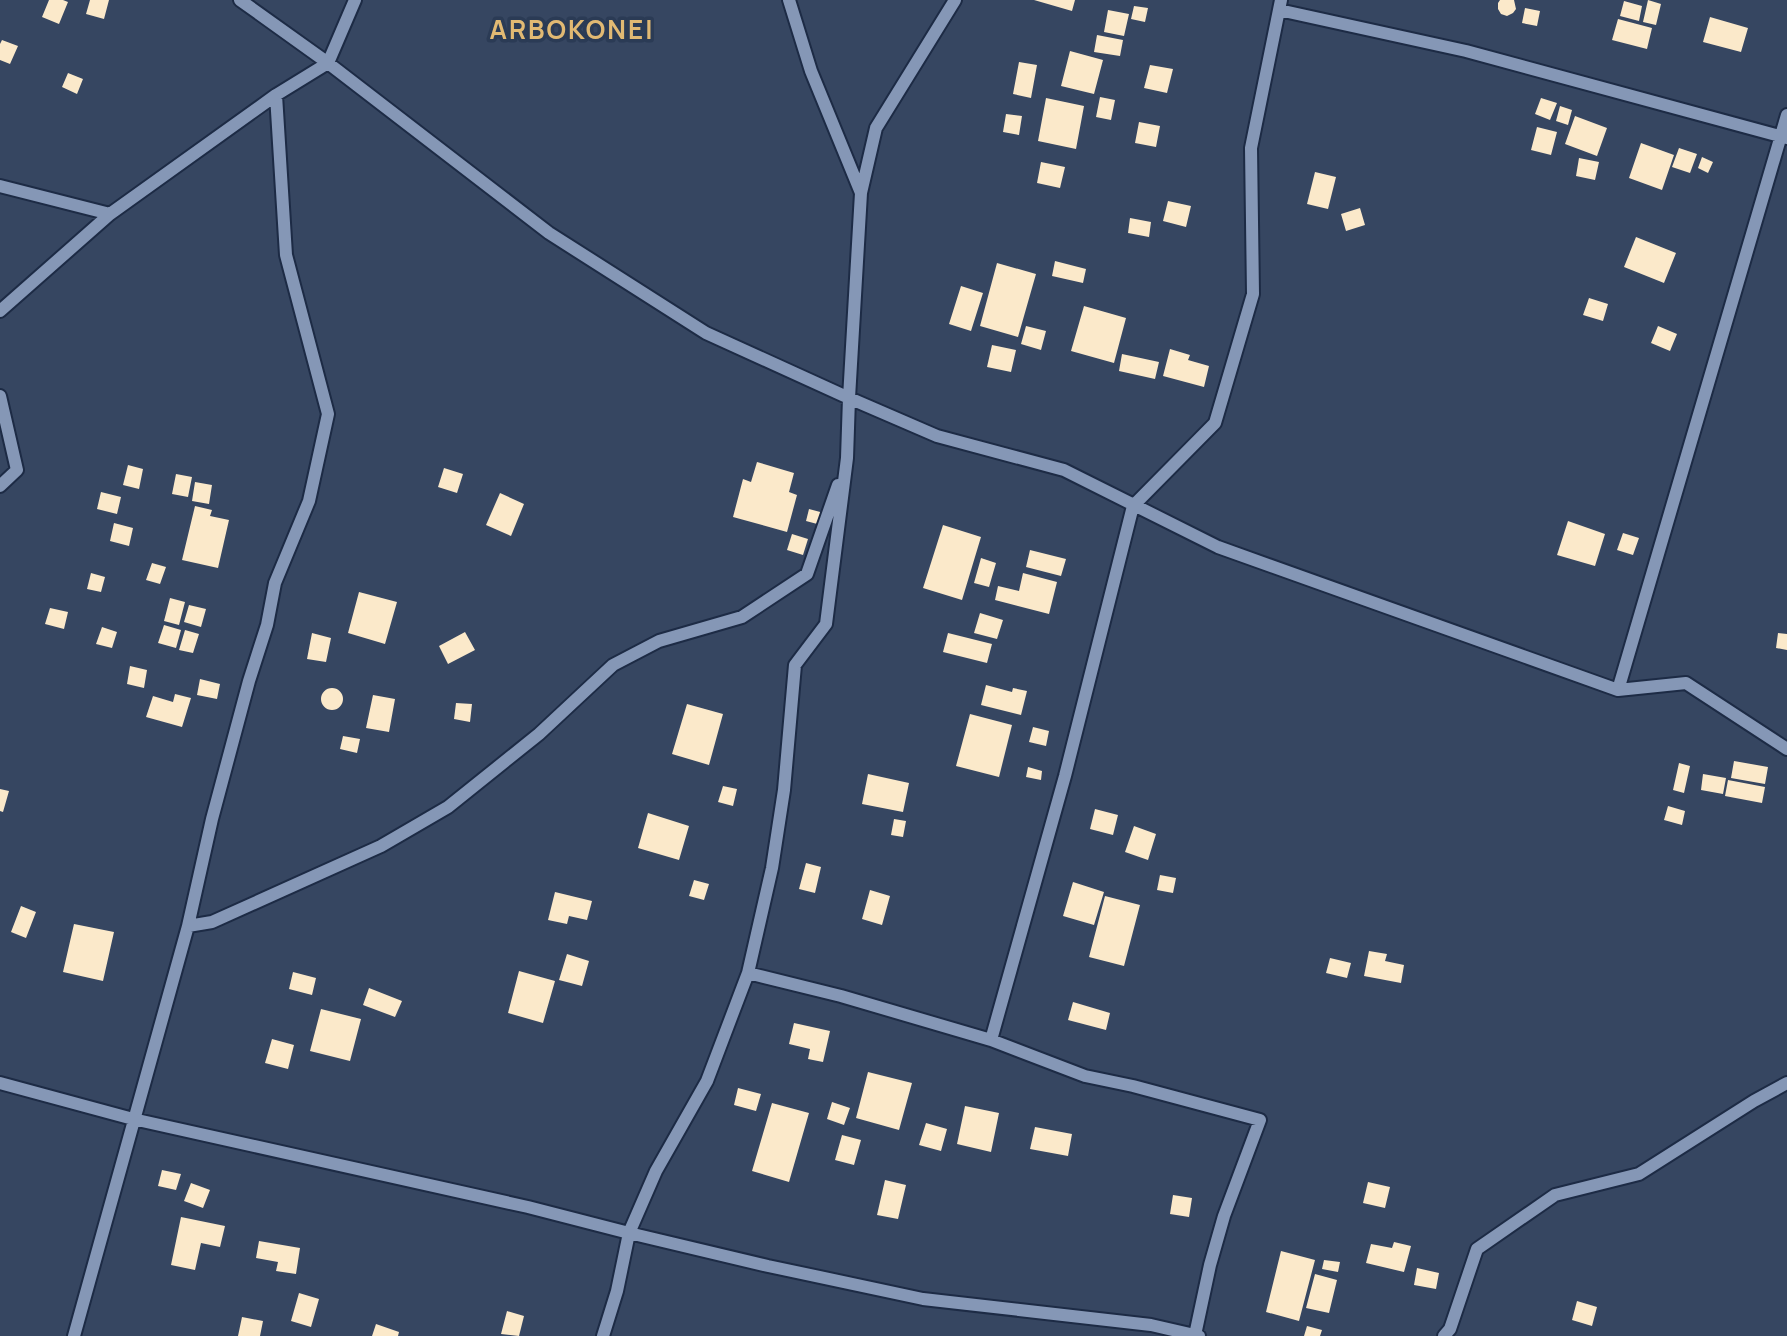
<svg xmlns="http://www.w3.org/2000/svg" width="1787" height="1336" font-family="Manrope,sans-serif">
	<rect width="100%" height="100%" fill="#364661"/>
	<path fill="#fbe9ca" d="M49,0H63L68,2L59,24L42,17Z
		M90,0H109L104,19L86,14Z
		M1034,0H1075L1072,11Z
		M1500,0H1514L1516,9L1513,13L1507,16L1501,14L1498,9V3Z
		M1648,0L1661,4L1656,25L1643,22Z
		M1624,1L1642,6L1639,21L1620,16Z
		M1134,6L1148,8L1145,22L1131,19Z
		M1525,8L1540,11L1537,26L1522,23Z
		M1108,10L1129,14L1124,36L1104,32Z
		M1710,17L1748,28L1741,52L1703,42Z
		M1618,19L1652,28L1647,49L1612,40Z
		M1097,35L1123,40L1120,56L1094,52Z
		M2,40L18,46L10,64L0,60V44Z
		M1070,51L1103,60L1094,94L1061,86Z
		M1019,62L1037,65L1031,98L1013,94Z
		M1150,65L1173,69L1167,93L1144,88Z
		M68,73L83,79L77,94L62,87Z
		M1100,97L1115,100L1111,120L1096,117Z
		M1046,98L1084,106L1076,149L1038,141Z
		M1541,98L1557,103L1550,120L1535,114Z
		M1560,106L1572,110L1568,125L1556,121Z
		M1006,114L1022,116L1019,135L1003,132Z
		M1575,116L1607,128L1597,156L1565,144Z
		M1139,122L1160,126L1156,147L1135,143Z
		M1537,127L1557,132L1551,155L1531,150Z
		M1641,143L1674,155L1662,190L1629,178Z
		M1679,148L1697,154L1690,173L1672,167Z
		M1702,157L1713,162L1708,173L1698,168Z
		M1579,158L1599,162L1595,180L1576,176Z
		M1041,162L1065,167L1060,188L1037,183Z
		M1315,172L1336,177L1328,209L1307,204Z
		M1168,201L1191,206L1186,227L1163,221Z
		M1360,208L1365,225L1346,231L1341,214Z
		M1130,218L1151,222L1149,237L1128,233Z
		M1636,237L1676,253L1664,283L1624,267Z
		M1055,261L1086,269L1083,283L1052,276Z
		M997,263L1036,274L1018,337L980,326Z
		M961,286L983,293L971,331L949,324Z
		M1589,298L1608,304L1603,321L1583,315Z
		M1084,306L1126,318L1114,363L1071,351Z
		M1026,326L1046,331L1041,350L1021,344Z
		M1658,326L1677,334L1670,351L1651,343Z
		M992,345L1016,350L1011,372L987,367Z
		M1170,349L1190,355L1188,360L1209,366L1204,387L1163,376Z
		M1122,354L1159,362L1155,379L1119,371Z
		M757,462L794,473L789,492L797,495L787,532L733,517L743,479L751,482Z
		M128,465L143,469L139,489L123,485Z
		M444,468L463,474L457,493L438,487Z
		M176,474L192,477L188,497L172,494Z
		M195,482L212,485L209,504L192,501Z
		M101,492L121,497L117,514L97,509Z
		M500,493L524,504L511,536L486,525Z
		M195,506L212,510L210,516L229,520L218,568L182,560Z
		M809,509L824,513L821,525L806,521Z
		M1568,521L1605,534L1595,566L1557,555Z
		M114,523L133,528L129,546L110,541Z
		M943,525L981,537L962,600L923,588Z
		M1623,533L1639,538L1633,555L1617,550Z
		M792,534L808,539L803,555L787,550Z
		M1030,550L1066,559L1061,576L1026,567Z
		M981,558L996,563L989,587L974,583Z
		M152,563L166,567L160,584L146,580Z
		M91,573L105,577L101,592L87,589Z
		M1023,573L1057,582L1049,614L995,600L998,586L1019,591Z
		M359,592L397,602L385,644L348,633Z
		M170,598L185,602L179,625L164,621Z
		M189,605L206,609L201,627L184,622Z
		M50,608L68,612L64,629L45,624Z
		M980,613L1003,620L997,639L974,633Z
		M164,625L181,630L176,648L158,643Z
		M102,627L117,632L112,648L96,644Z
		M185,630L199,634L193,653L179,650Z
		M465,632L475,650L448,664L439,646Z
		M312,633L331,638L326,662L307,659Z
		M948,633L992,644L987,663L943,652Z
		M1778,633L1787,634V650L1776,648Z
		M130,666L147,670L144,688L127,684Z
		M200,679L220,684L217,699L197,695Z
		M986,685L1012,692L1013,688L1027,691L1021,715L981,705Z
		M321 699a11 11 0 1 1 22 0a11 11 0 1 1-22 0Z
		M175,694L191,698L182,727L146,717L153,696L173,702Z
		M373,695L395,699L389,732L366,728Z
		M456,703L472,704L470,722L454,719Z
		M687,704L723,714L709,765L672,754Z
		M970,714L1012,725L999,777L956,766Z
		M1033,727L1049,731L1046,746L1029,742Z
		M343,736L360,739L357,753L340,749Z
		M1734,761L1768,767L1765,784L1731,778Z
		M1679,763L1690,766L1684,793L1673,790Z
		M1028,767L1042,771L1041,780L1026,777Z
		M868,774L909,783L903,812L862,804Z
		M1703,774L1726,778L1723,794L1701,790Z
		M1728,780L1765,787L1762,803L1725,796Z
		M723,786L737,789L733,806L718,802Z
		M0,789L9,791L3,812L0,811Z
		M1668,806L1685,811L1682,825L1664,820Z
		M1095,809L1118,815L1113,835L1090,829Z
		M648,813L689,826L679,860L638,848Z
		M894,819L906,821L903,837L891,835Z
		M1134,826L1156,834L1148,860L1125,852Z
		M806,863L821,867L815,893L799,889Z
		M1160,875L1176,878L1173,893L1157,890Z
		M694,880L709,884L704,900L689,896Z
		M1073,882L1104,892L1094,925L1063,916Z
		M870,890L890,896L882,925L862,919Z
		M555,892L592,901L587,920L569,916L567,924L548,920Z
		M1105,896L1140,905L1124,966L1089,957Z
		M21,906L36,912L26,938L11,932Z
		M74,924L114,932L103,981L63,972Z
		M1369,951L1387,954L1385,961L1404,965L1401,983L1364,976Z
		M567,954L589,961L582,986L559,980Z
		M1330,958L1351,963L1347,978L1326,973Z
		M519,971L555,981L543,1023L508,1013Z
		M293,972L316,978L312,995L289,989Z
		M369,988L402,1001L395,1017L363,1005Z
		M1073,1002L1110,1013L1106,1030L1068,1020Z
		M321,1009L361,1019L350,1061L310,1051Z
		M794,1023L830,1031L823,1062L808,1059L810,1049L789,1044Z
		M272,1039L294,1045L288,1069L265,1063Z
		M868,1072L912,1083L899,1130L856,1118Z
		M738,1088L761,1094L756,1111L734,1105Z
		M832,1102L850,1108L844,1125L827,1119Z
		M772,1103L809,1113L789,1182L752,1171Z
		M965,1106L999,1113L991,1152L957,1144Z
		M926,1123L947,1129L941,1151L919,1145Z
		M1035,1127L1072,1134L1068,1156L1030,1149Z
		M842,1135L861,1140L854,1165L835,1160Z
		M162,1170L181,1174L176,1190L158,1186Z
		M885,1180L906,1185L898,1219L877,1215Z
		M1368,1182L1390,1187L1385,1208L1363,1203Z
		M191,1183L210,1190L203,1208L184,1201Z
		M1173,1195L1192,1198L1189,1217L1170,1214Z
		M181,1217L225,1226L220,1247L201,1243L195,1270L171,1265Z
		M259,1241L300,1248L296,1274L276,1271L278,1262L256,1258Z
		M1394,1242L1411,1246L1404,1272L1366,1263L1371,1244L1392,1248Z
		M1281,1251L1315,1260L1299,1321L1266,1312Z
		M1324,1260L1340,1262L1338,1272L1322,1269Z
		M1417,1268L1439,1273L1436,1289L1414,1285Z
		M1315,1274L1337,1280L1329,1313L1306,1308Z
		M299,1293L319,1299L311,1327L291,1321Z
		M1577,1301L1597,1307L1592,1326L1572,1320Z
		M507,1311L524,1316L519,1336L501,1334Z
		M242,1317L263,1321L260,1336H238Z
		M376,1324L399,1332L398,1336H372Z
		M1307,1326L1322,1330L1320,1336H1304Z"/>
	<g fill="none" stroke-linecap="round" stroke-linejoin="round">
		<g stroke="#1d2b45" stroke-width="16">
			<path id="minor" d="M240,0L328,63L549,233L706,333L849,398L937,436L1064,470L1218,547L1618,690L1686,683L1787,749
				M789,0L811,71L861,193
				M955,0L876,128L861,193L849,398L847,458L826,624L795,665L784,790L772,868L748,973L707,1081L656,1171L629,1233L768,1266L923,1299L1151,1325L1199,1336
				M1279,10L1466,51L1787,138
				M0,186L110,214
				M0,311L110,214L276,95L328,63L355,0
				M0,396L17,470L0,486
				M1618,690L1787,115
				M188,926L212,819L249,681L267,625L275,583L309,501L328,414L286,255L276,95
				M748,973L841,996L991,1040L1085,1076L1133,1086L1260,1120L1224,1216L1210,1265L1195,1335
				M991,1040L1065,776L1133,506L1215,423L1253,294L1251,148L1281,0
				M0,1083L133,1119L528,1207L629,1233L617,1291L603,1336
				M74,1336L188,926L212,922L381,846L448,807L539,734L613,665L659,641L742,617L807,574L838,485
				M1444,1336L1450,1329L1477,1249L1555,1195L1639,1174L1754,1101L1787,1083"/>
		</g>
		<use href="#minor" stroke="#8597b6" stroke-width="12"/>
	</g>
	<g text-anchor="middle" stroke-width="7" stroke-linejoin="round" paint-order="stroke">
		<g font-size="26" font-weight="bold" letter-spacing="2" fill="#e1b973" stroke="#2b3b55">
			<text x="572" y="39">ARBOKONEI</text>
		</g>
	</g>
</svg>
